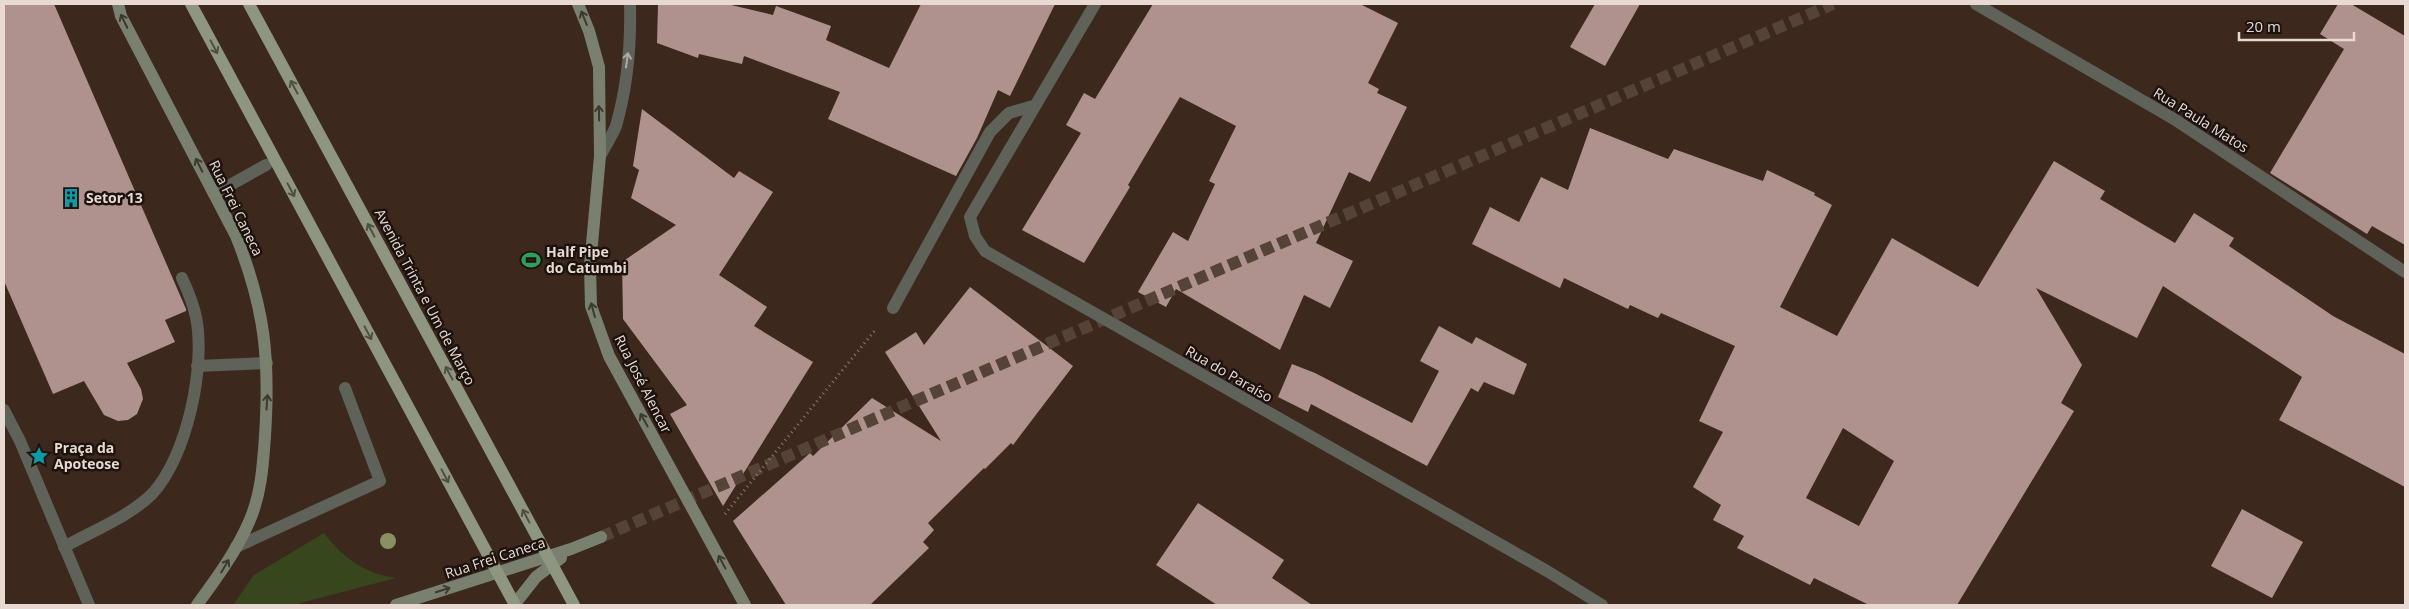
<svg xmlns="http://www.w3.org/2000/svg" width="2409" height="609" font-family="'Open Sans',sans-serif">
	<rect width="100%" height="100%" fill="#3c281d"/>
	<path fill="#38461e" d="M324,533C343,558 364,573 396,578L293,605H233L254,575Z"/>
	<path fill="#af928d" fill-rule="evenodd" d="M4,4H54L186,309V311L165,320L175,342L127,363L141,389L143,399L137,414L128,420L118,421L104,415L84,381L53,394L4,281Z
		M658,4H727L773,15L776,6L831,26L826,40L889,68L921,4H1055L1010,96L998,90L977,138L956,176L828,119L840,92L744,56L742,64L699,54L698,58L657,43Z
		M1153,4H1360L1398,23L1368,83L1379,89L1377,93L1407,107L1370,182L1349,172L1316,243L1353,261L1330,308L1304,295L1280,350L1176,289L1166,307L1138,292L1173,232L1188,241L1215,184L1209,181L1236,126L1180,97L1128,185L1130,187L1084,263L1022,230L1081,133L1066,125L1084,93L1095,99Z
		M1595,4H1640L1605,66L1570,47Z
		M2338,4H2351L2405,36V245L2372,226L2367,234L2270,173L2344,49L2320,34Z
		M642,109L734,178L739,171L773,192L719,275L767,307L754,326L813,362L723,506L670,414L687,405L623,319L622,262L676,225L631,198L639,170L633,166Z
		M1590,128L1668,159L1674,149L1763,181L1767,170L1815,193L1814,195L1832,205L1780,307L1837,336L1892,238L1978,287L2054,161L2105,191L2100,199L2175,243L2194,213L2234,238L2229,246L2333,316L2405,354V487L2279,420L2302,377L2163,286L2137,338L2036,288L2082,365L2061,403L2074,411L1957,605H1869L1814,578L1810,585L1737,548L1744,536L1713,520L1721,505L1693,487L1723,432L1699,421L1735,346L1661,313L1658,318L1630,305L1628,309L1564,278L1560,288L1472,244L1490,207L1519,222L1541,177L1568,190ZM1843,428L1894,461L1859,526L1806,498Z
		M970,287L1073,366L1013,445L1011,443L985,469L984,468L928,523L934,530L923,542L929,548L870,605H786L733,521L810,453L813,456L872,398L941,441L885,352L916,332L924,345Z
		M1439,326L1472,344L1476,337L1527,364L1514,395L1484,382L1478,392L1471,388L1427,466L1311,404L1308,412L1278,397L1292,364L1315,373L1412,423L1439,371L1420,361Z
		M1198,503L1284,560L1272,578L1312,605H1217L1156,565Z
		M2242,509L2303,542L2272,598L2211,566Z"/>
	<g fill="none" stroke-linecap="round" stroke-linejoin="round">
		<path stroke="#564338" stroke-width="12" stroke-dasharray="12 6" stroke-linecap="butt" d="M601,537L1833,4"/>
		<path stroke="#8c7b72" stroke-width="3" stroke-dasharray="1 4" stroke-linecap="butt" d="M725,514L876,329"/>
		<path stroke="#5e6258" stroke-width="12" d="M214,194L266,165
			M893,308L990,132L1009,113L1033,106
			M197,366L267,363
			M64,547C92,531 129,517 152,494C187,457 206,366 196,317C193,303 188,291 182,278
			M236,547L380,481L345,388"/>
		<path stroke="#5e6258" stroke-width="12" d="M1095,4L970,217L975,236L985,251L1547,571L1602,605
			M1976,4L2174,119L2405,272
			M600,156C605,147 612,136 616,126C627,88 631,43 630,4
			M4,410L20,441L89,605"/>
		<path stroke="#798070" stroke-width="12" d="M118,4L121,16L236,236C265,308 270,359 265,436C263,466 261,495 249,522C236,552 216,579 197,605
			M578,4L589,31L599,67L600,156L590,266L591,306L609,356L745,605
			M396,605L571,549L601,537
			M514,605L536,577L561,558"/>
		<path stroke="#8e9682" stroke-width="12" d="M191,4L515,605
			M249,4L574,605"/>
	</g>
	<circle fill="#899061" cx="388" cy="541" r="8"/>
	<defs><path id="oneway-shaft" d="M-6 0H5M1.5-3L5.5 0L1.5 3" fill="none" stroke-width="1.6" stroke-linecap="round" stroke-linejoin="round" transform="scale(1.25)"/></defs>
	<g stroke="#3d3930">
		<use href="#oneway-shaft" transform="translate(584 18) rotate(-112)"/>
		<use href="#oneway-shaft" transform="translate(124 21) rotate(-116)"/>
		<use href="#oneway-shaft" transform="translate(599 113) rotate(-91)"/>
		<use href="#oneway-shaft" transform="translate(199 165) rotate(-117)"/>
		<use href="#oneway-shaft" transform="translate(593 310) rotate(-105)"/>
		<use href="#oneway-shaft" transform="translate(267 402) rotate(-86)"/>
		<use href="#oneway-shaft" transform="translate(644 420) rotate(-119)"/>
		<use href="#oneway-shaft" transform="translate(722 562) rotate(-118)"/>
		<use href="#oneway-shaft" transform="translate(225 566) rotate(-59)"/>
		<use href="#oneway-shaft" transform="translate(443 590) rotate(-18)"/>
	</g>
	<g stroke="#504e42">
		<use href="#oneway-shaft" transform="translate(214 47) rotate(62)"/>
		<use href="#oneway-shaft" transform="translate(294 87) rotate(-118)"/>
		<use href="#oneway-shaft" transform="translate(291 190) rotate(62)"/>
		<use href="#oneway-shaft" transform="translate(371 230) rotate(-118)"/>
		<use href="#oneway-shaft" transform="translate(368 333) rotate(62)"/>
		<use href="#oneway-shaft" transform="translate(449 373) rotate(-118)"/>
		<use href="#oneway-shaft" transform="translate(445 476) rotate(62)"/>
		<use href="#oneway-shaft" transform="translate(526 516) rotate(-118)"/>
	</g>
	<use stroke="#b1aaa2" href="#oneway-shaft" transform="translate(627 60) rotate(-82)"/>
	<defs>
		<g id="building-bare" transform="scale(1.5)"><path d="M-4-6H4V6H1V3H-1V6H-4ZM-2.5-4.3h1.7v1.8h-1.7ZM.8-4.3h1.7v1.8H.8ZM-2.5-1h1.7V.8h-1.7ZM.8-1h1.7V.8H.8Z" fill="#0f9aa8" stroke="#1d130e" stroke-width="2.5" paint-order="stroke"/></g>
		<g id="stadium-bare" transform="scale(1.5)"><path d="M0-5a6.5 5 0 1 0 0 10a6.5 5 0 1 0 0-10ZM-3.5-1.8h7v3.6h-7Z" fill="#2e9e5b" stroke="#1d130e" stroke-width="2.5" paint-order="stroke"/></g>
		<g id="sight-bare" transform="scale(1.5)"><path d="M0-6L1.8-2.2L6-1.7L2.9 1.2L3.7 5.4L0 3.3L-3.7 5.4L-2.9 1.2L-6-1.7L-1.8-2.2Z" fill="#0f9aa8" stroke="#1d130e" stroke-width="2.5" paint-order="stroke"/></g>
	</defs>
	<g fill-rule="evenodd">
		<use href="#building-bare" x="71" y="198"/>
		<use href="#stadium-bare" x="531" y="260"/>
		<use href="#sight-bare" x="39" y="456"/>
	</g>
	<g text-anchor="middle" stroke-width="5" stroke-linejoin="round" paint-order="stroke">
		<g font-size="14" fill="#e8dad3" stroke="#1d130e">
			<text transform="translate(2201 120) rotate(32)" y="5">Rua Paula Matos</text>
			<text transform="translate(236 208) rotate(64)" y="5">Rua Frei Caneca</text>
			<text transform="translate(425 297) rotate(62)" y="5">Avenida Trinta e Um de Março</text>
			<text transform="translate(1229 374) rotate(30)" y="5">Rua do Paraíso</text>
			<text transform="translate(643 384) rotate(63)" y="5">Rua José Alencar</text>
			<text transform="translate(495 558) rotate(-18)" y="5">Rua Frei Caneca</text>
		</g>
		<g font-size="14" font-weight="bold" fill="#e8dad3" stroke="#1d130e" text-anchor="start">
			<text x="86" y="203">Setor 13</text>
			<text x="546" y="257">Half Pipe<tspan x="546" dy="16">do Catumbi</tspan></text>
			<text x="54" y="453">Praça da<tspan x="54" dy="16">Apoteose</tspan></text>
		</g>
	</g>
	<rect width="2409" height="609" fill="none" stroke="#e8dad3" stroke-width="10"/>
	<path d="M2239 32v8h115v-8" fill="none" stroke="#e8dad3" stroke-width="2.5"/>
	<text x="2246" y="32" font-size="15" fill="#e8dad3" stroke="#1d130e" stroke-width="4" paint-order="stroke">20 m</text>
</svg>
